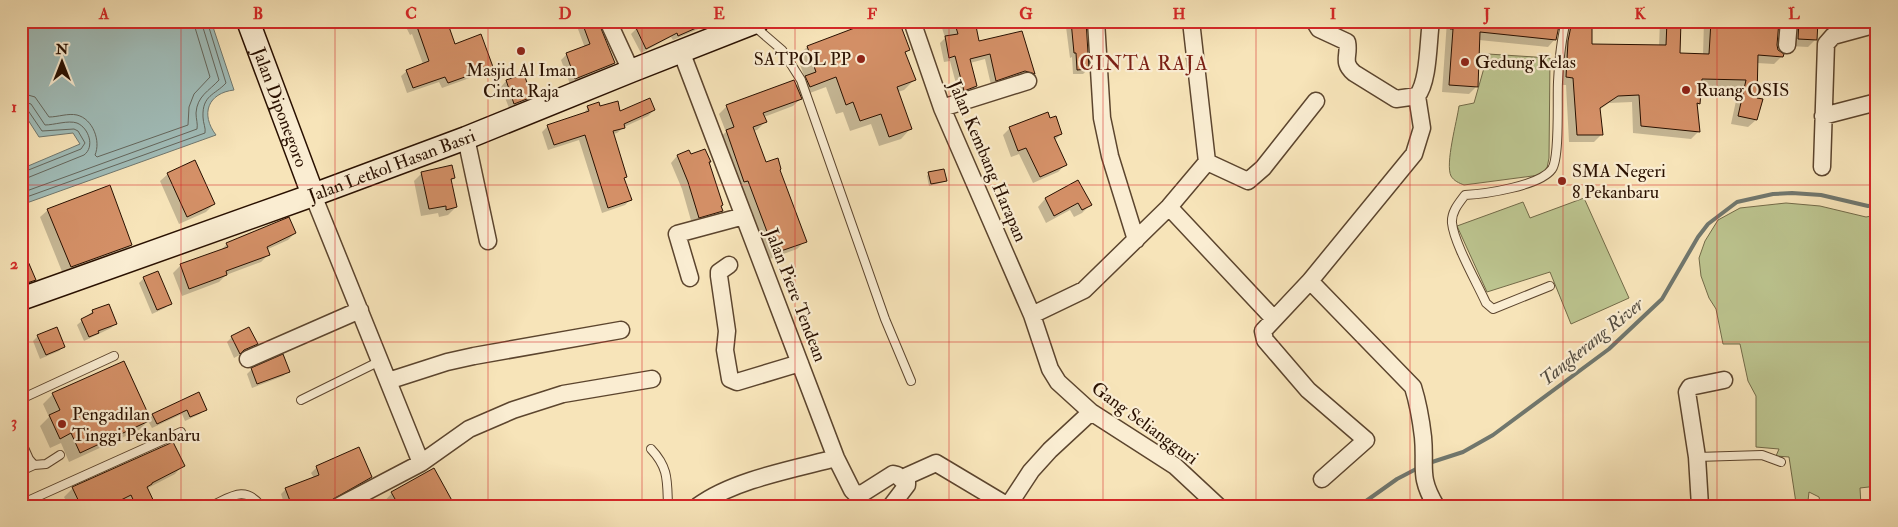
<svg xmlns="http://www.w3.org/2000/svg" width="1898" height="527" font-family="'IM FELL Double Pica',serif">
	<rect width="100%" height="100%" fill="#f7e4b9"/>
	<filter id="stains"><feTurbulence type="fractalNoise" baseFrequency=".004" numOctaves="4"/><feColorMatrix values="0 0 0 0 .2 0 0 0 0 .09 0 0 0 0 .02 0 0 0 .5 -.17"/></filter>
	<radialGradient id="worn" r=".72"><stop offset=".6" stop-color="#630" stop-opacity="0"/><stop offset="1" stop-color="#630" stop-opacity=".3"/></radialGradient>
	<path fill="#bcc48f" stroke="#726a48" d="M1488,54L1550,58L1549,158L1547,168L1540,175L1464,185C1459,183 1454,181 1451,176C1445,164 1457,121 1459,106L1474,103Z
		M1584,198L1629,298L1571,324L1550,272L1487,292L1457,226L1523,202L1530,218Z
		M1786,203L1820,206L1866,217L1877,215V486L1860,488L1861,506H1821L1819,497L1809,492L1808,501L1796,503L1789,457L1776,456L1779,449L1756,447V396L1748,381L1740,344H1723L1716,309L1709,298L1701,276L1699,258L1705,241L1718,220L1740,208Z"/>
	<path fill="#a0bcb8" stroke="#70776e" d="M21,21H211L234,90C208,93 200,114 216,135L21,205V169L80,144L73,133L39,137L21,109Z"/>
	<path fill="#0003" d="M403,21H447L455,45L492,67L486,72L442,88L439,82L407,93L401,76L407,71L423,64L412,34L410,35Z
		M575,21H597L614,63L609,68L570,84L561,60L566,55L585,48Z
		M651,21H717L673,40L671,37L641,53L631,34L636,29Z
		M877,21L908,50L905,53L914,80L904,90L898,92L911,128L901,139L879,146L871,124L850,131L843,112L836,114L826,87L799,97L800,99L793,106L764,117L765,122L757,130L753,131L765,164L779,170L805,241L797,249L767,260L719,138L726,132L719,114L727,106L796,87L805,78L797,57L807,47Z
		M940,21H1020L1014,22L1012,24L974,23L978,43L1033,74L1028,79L991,85L985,59L970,63L976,86L970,92L959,95L950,61L944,62L940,43L945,38Z
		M1447,21H1560L1555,39L1548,47L1479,40L1477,86L1469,94L1442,92Z
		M1568,21H1591V45L1659,46L1660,21H1680L1679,54L1703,55L1704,21H1778L1776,45L1777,50L1782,56L1774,64L1757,63L1756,120L1748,127L1731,124L1739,87L1700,86L1699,103L1696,106L1698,132L1691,139L1633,133L1632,102L1609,103L1599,110L1602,134L1594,142H1569L1566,85H1559Z
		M1786,21H1817L1816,39L1808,47L1790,46Z
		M1836,21H1877V22L1836,26Z
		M1071,22L1088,69L1083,74H1073L1072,57L1070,58L1066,27Z
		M524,76L531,97L526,102L509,108L501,87L506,81Z
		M599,107L620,113L654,110L648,116L624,127L617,133L613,134L625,177L623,179L631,199L625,205L602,213L579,140L548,150L542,132L548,126L582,115L588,108Z
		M1010,128L1061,134L1054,141L1065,165L1058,172L1033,183L1019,154L1011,157L1003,135Z
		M688,151L690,156L708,163L721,211L714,218L692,224L682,189L671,163L677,156Z
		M422,173L454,178L450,182L456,207L448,215L439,217L438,213L421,216L414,181Z
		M929,173L946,180L944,182L929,186L927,176Z
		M168,174L214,204L206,212L179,224L160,181Z
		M1077,182L1090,205L1082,213L1074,217L1070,210L1046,223L1038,207L1045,199Z
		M48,210L131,245L123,253L63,274L40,217Z
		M295,233L288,240L266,250L268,255L261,262L226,275L219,282L182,296L173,273L180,266L219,252L227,244Z
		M21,253L34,280L25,289L21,290Z
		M144,278L170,303L165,308L152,314L139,283Z
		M93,311L116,323L111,328L84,341L77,325Z
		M249,329L256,344L251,349L234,358L227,342L232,337Z
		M38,336L64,346L59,351L40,359L33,341Z
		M252,369L288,371L283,376L252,388L247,374Z
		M53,394L149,419L153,415L198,394L205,409L200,414L185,421L182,414L152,428L148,421L139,430L69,462L61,443L50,448L40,426L49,417L43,404Z
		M172,444L183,465L175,474L146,489L155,506H69L64,497L73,488Z
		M358,449L371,477L366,482L329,501L324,506H285L281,494L286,489L314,478L311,473L316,468Z
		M392,493L454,506H380Z
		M770,500L772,506H755Z"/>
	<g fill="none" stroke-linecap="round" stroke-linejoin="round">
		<path stroke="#64665c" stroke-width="1" d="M21,93L35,97L49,117C58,117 68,113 77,115C93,119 101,141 95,155L97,157L188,125L189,107L194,94L210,77L193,21
			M21,101L31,104L45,125C54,125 68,120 77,123C89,128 95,147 84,155L27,178L21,179
			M21,107L27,109L42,131L74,129L78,131L85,143L81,149L21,173
			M21,193L197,129C198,124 196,119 196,113C197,96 209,91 219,80L201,21
			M21,199L205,133C206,128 203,123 203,117C202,95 215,95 226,83L207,21"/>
		<path stroke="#70776e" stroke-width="4" d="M1429,463L1463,452L1493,435L1609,349L1662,299L1698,237L1708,224L1737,202L1773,194L1792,193L1821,195L1868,206L1877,205
			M1359,506L1397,479L1420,467"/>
	</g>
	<path fill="#d49067" stroke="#291000" d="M415,21H447L455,44L481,34L493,67L448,83L445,77L413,88L406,70L429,61Z
		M592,21H598L615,63L575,79L566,53L590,44L583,25Z
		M649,21H712L678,36L677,33L646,49L636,28Z
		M873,21H899L910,50L905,52L916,80L897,87L912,129L889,137L881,114L860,121L853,102L846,105L836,77L810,87L805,76L816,72L807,46Z
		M954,21H975L979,41L1022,31L1035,74L1025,71L996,81L990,54L970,59L977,86L964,91L955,56L949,58L945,36L958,34Z
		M1071,21H1086L1089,69L1077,70L1076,53H1074Z
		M1451,21H1560L1556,40L1480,32L1478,87L1449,85L1453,29H1450Z
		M1572,21H1592V44L1666,45L1667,21H1681L1680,53L1709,54L1711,21H1779L1777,45L1778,50L1784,54L1783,57L1758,55L1757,98L1763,99L1757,120L1738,116L1746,80L1702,79L1700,104L1697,103L1700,132L1641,126L1639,95L1618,96L1600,108L1603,135H1577L1573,78L1566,77L1568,41Z
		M1799,21H1818L1817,40L1798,39Z
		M524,74L532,97L514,104L506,80Z
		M794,80L802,99L763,113L767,122L753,127L766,162L778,158L781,169L780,170L807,242L775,253L748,181L744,182L726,130L734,127L726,105Z
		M650,98L655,110L624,124L625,128L613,131L627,177L624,178L632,200L608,208L585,135L554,145L547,125L589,111L587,106L599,102L600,106L618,101L620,111Z
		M1048,112L1050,118L1056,116L1062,134L1054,137L1067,165L1040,177L1026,148L1018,151L1009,127Z
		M705,149L711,162H709L723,205L721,206L723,211L699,218L688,182L677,155L689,150L691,154Z
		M195,160L215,204L187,217L167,173Z
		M452,165L455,178L451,179L457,207L446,210V206L429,209L421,172Z
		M944,169L947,181L931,184L928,172Z
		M1078,180L1092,205L1082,210L1078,203L1054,216L1045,198Z
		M110,185L132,245L71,267L47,209Z
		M289,217L296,233L267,247L270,255L226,271L227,275L189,289L180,264L228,247L226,243Z
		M21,245L36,280L21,285Z
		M158,271L172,304L157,310L143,277Z
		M109,304L117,324L98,331L99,333L89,337L81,319L93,313L92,310Z
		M57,327L65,347L46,355L37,335Z
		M249,327L258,344L244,350L240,354L231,336Z
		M283,354L290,372L257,384L251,368Z
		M124,361L151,420L80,453L71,433L60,439L49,415L60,410L52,393Z
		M199,392L207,410L190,417L187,410L157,424L152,414Z
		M173,442L185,466L152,483V484L147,487L156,506H136L131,495L109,506H81L72,487Z
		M359,447L372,477L321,506H292L285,488L319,475L316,466Z
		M434,468L455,506H399L391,492Z"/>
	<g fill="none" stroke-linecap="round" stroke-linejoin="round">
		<g stroke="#5c452e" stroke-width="10">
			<path id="lane" d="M754,26L782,50L801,80L885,319L911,381
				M1550,286L1493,309L1486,303C1477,283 1454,243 1452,223C1451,212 1459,203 1465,195C1485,194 1540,186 1552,169C1560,157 1557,99 1558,82C1559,62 1561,40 1566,21
				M21,399L114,356
				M301,400L380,361
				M21,441L29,459L34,465L46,464L60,455
				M651,449C669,468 667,481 668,506
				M1697,457L1762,455L1781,462
				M21,471L34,465
				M21,504L181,432
				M211,506C231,497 245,485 261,506"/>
		</g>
		<g stroke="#5c452e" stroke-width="19">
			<path id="street" d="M608,21L631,71
				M912,21L942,108L1032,315L1050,369L1058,382L1091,412L1175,466L1218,506
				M1096,21L1102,118L1110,156L1136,240
				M1191,21L1207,162
				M1314,21L1319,29L1347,42C1350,55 1341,62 1354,73L1396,99L1417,96
				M1787,45L1789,21
				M681,51L836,458L852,490L856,494L863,493L893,474L897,475L907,485
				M942,108L1028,81
				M1823,116L1877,102
				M466,138L488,241
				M1207,162L1248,181L1263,168L1316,101
				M1822,167L1826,44L1833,36L1877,24
				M313,195L421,463L339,506
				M1169,207L1274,319
				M729,265L719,272V276L727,331L725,350L730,379L737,382L800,363
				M690,278L677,234L744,216
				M1310,281L1413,387C1418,403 1421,420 1423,437C1426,468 1418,476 1436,506
				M1032,315L1084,290L1169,207L1207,162
				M248,359L360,310
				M388,381L447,362L474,356L621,330
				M421,463L469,429L513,410L563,394L652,379
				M1322,479L1366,440L1308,390L1265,340L1263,331L1310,281L1414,154L1422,128L1417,96C1429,81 1428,41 1431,21
				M698,506C733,480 794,469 836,458
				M891,506L907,485V476L936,463L1008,506L1031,471L1050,450L1091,412
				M1700,506L1697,457L1687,392L1690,387L1724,380"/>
		</g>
		<g stroke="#291000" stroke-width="25">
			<g id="secondary">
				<path id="s1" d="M248,21L313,195"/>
				<path id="s2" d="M21,299L313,195L466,138L631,71L758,21"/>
			</g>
		</g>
		<use href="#lane" stroke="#faedd2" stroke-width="8"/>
		<use href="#street" stroke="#faedd2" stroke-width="16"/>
		<use href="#secondary" stroke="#faedd2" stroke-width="22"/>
	</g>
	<path fill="none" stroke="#d62828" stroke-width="1" stroke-opacity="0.55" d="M181,21V506M335,21V506M488,21V506M642,21V506M795,21V506M949,21V506M1103,21V506M1256,21V506M1410,21V506M1563,21V506M1717,21V506M21,185H1877M21,342H1877"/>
	<g fill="#8f2418" stroke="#faedd2" stroke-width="2">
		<circle cx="521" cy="51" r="5"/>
		<circle cx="861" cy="59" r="5"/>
		<circle cx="1465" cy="62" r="5"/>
		<circle cx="1686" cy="90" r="5"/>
		<circle cx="1562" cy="181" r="5"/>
		<circle cx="62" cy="424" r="5"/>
	</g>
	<g text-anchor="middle" stroke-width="4.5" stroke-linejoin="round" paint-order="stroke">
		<g font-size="18" fill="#291000" stroke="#faedd2" text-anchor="start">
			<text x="851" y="65" text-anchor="end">SATPOL PP</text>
			<text x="1475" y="68">Gedung Kelas</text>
			<text x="521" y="76" text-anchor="middle">Masjid Al Iman<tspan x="521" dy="21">Cinta Raja</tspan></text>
			<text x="1696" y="96">Ruang OSIS</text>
			<text x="1572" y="177">SMA Negeri<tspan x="1572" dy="21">8 Pekanbaru</tspan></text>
			<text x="72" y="420">Pengadilan<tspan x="72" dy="21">Tinggi Pekanbaru</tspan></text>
		</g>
		<g font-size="18" fill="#291000" stroke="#faedd2">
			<text dy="6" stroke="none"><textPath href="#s1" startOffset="92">Jalan Diponegoro</textPath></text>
			<text transform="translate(988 161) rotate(67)" y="6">Jalan Kembang Harapan</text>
			<text dy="6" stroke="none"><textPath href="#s2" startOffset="394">Jalan Letkol Hasan Basri</textPath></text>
			<text transform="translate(796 295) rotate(69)" y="6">Jalan Piere Tendean</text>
			<text transform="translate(1145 423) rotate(36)" y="6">Gang Seliangguri</text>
		</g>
		<g font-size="19" font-style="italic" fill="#534c40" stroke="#faedd2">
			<text transform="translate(1591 341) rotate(-39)" y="7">Tangkerang River</text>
		</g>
		<g font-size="20" letter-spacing="1" fill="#7a1f14" stroke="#faedd2">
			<text x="1144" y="70">CINTA RAJA</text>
		</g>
	</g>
	<rect width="1898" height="527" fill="none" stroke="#f7e4b9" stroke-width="55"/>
	<g transform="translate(62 62)" stroke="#faedd2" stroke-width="4" paint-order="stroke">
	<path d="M0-4L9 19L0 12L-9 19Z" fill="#291000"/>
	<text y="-8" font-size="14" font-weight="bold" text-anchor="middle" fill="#291000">N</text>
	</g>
	<rect x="28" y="28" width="1842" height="472" fill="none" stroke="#d62828" stroke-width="2"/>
	<g font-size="16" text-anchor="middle" font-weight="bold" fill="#d62828">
		<text x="104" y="19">A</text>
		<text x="258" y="19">B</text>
		<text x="411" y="19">C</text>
		<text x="565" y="19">D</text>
		<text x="719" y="19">E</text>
		<text x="872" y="19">F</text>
		<text x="1026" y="19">G</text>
		<text x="1179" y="19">H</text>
		<text x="1333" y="19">I</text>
		<text x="1487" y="19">J</text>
		<text x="1640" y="19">K</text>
		<text x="1794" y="19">L</text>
		<text x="14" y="112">1</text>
		<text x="14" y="269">2</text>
		<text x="14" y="427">3</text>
	</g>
	<rect width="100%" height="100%" filter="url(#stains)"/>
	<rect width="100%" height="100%" fill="url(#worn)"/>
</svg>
